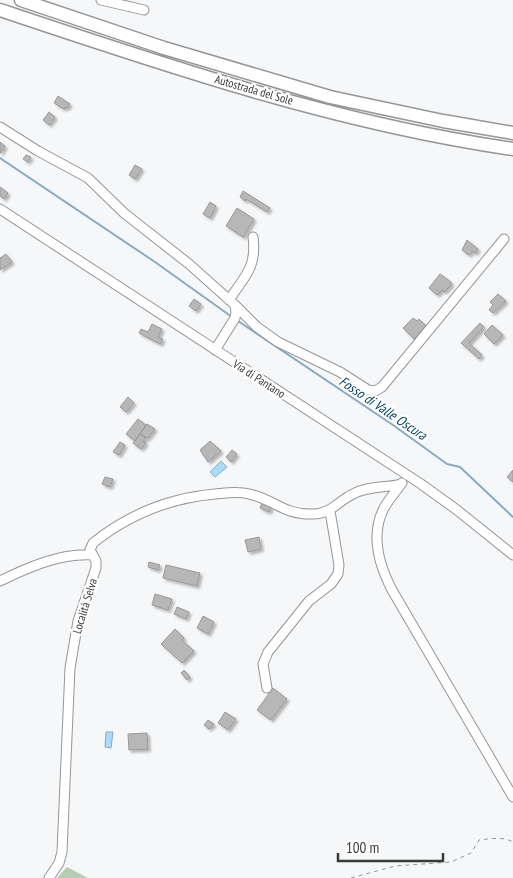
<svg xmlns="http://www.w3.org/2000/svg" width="513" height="878" font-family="'PT Sans Narrow',sans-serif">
	<defs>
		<filter id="shadow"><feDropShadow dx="2.5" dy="2.5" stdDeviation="1" flood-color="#0004"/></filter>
	</defs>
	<rect width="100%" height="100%" fill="#f6f7f8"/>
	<path fill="#b4cdb4" d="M67,867L88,878H57Z"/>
	<path fill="#a8dbfc" stroke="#87abc2" d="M221,461L227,467L215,477L210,472Z
		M106,732H113L111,748L105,747Z"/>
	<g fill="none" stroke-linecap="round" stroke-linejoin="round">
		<path stroke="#87abc2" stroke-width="2" d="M0,158L155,262L232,317
			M238,321L393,425L447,464L460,467L513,517"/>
	</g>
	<path fill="#b8b7b7" stroke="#999898" filter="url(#shadow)" d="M58,96L70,104L67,108L65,107L64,109L54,103Z
		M49,112L55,117L49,125L43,120Z
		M0,142L5,146L1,153H0Z
		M26,155L31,157L28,162L23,159Z
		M135,165L142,169L135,179L129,175Z
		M0,187L8,193L4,199L0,196Z
		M243,191L270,208L267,212L246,199L245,201L240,197Z
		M210,202L216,206L210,218L203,214Z
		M237,208L254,219L243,237L226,226Z
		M467,240L478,249L475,253L472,251L469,255L462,250Z
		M6,254L12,262L0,270V258Z
		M440,274L451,282V285L444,292L442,290L437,295L429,288Z
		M498,294L506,301L493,313L489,310L493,305L490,302Z
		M194,299L201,304L196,311L189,306Z
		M413,318L417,321L419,319L426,326L414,339L403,328Z
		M480,323L484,327L469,343L482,355L479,359L461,343Z
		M152,324L162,329L158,337L163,339L160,344L139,333L141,329L148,332Z
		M492,325L503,335L494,344L484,334Z
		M128,397L134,403L126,412L120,407Z
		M138,419L146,425L135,441L126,434Z
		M147,424L155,429L148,438L140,434Z
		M140,434L146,438L143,442L146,443L141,449L133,443Z
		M210,441L221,451L208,462L200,450Z
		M120,442L125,445L119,455L113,452Z
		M232,450L237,454L231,462L226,457Z
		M513,470V482L507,477Z
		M105,477L113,479L110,487L102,484Z
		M262,503L271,507L269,512L260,508Z
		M259,537L261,549L248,552L245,540Z
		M149,562L160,565L158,570L148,567Z
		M166,565L200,573L197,586L163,578Z
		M155,594L172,599L168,610L152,605Z
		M177,607L189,612L186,619L174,614Z
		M203,616L214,622L208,634L197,628Z
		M175,629L184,638L182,640L194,651L182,663L161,644Z
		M184,670L190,677L187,680L181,673Z
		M273,688L287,699L271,720L257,710Z
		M225,712L236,719L228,730L218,723Z
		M208,720L214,724L209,729L204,725Z
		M147,733L148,749L129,750L128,734Z"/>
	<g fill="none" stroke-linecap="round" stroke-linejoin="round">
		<g stroke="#959697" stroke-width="11">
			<path id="minor" d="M101,0L144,10
				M0,127L38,151L88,178L124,213L189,264L235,305L236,313L235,318L215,350
				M0,209L421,484L457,510L513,555
				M229,300C245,276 257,267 253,237
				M235,305L257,327L278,342L340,372L368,390L375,391L382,387L504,239
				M402,483C396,491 389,499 384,508C370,535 379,565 392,590L513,797
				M0,581C29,567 60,553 93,555
				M267,688L263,664L268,652L309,601L331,584L338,574L339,565L330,511
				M49,878L59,863L62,852L70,668L78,621L96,568V561L90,550L93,543C128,515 170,498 215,494C226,493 238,491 249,494C274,499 283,515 313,514C331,514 338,501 353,494C367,486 385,488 401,484"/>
		</g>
		<g stroke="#959697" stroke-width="15">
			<path id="highway" d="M21,0L164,48L330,97L443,121L513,133
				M0,10C167,66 338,124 513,149"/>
		</g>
		<path stroke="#949595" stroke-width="1" stroke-dasharray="4 4" stroke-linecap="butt" d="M351,878L395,866L451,862L471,853L479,840C489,839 503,836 513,842"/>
		<use href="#minor" stroke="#fff" stroke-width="9"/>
		<use href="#highway" stroke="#fff" stroke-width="12"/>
	</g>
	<g text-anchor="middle" stroke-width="4.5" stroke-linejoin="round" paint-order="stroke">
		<g font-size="12" fill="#393a3a" stroke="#fff">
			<text transform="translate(254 90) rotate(16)" y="4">Autostrada del Sole</text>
			<text transform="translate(259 379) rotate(33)" y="4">Via di Pantano</text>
			<text transform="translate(85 606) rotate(-73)" y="4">Località Selva</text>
		</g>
		<g font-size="14" font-style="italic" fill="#004464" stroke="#fff">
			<text transform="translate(383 408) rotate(34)" y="5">Fosso di Valle Oscura</text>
		</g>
	</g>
	<path d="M338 853v8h105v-8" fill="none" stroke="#393a3a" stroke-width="2.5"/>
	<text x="346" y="853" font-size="15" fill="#393a3a" stroke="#ffffff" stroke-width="4" paint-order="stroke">100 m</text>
</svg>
